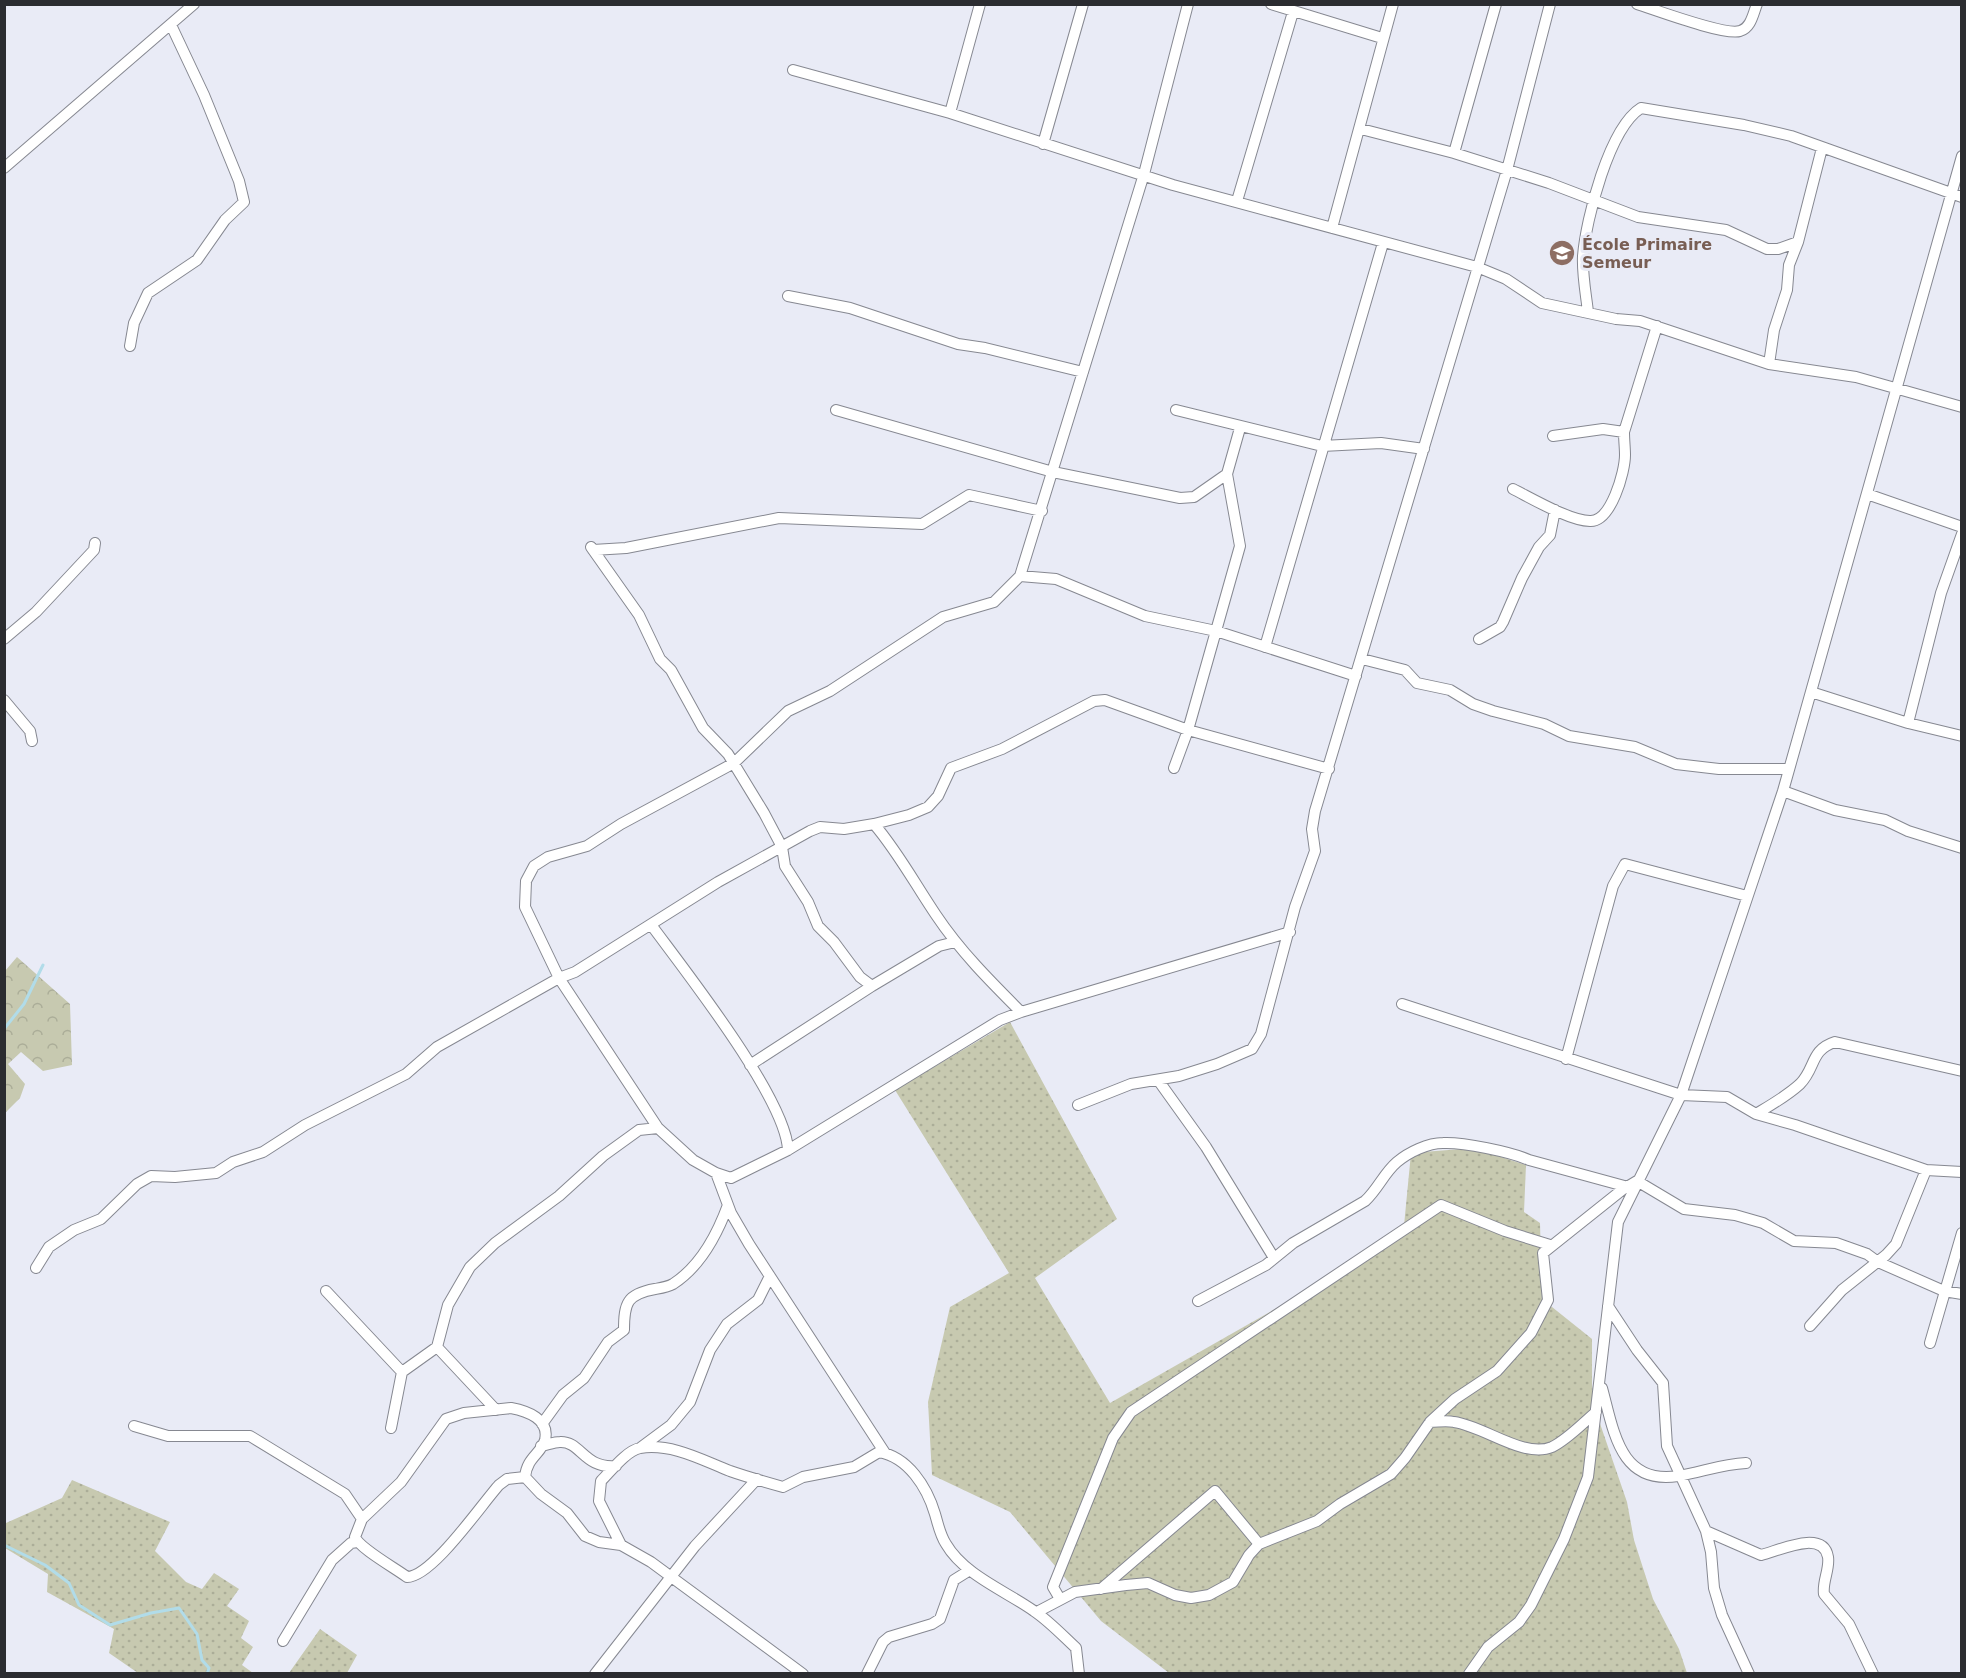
<svg xmlns="http://www.w3.org/2000/svg" width="1966" height="1678" font-family="'DejaVu Sans',sans-serif">
	<defs>
		<pattern id="grass-dots" width="8" height="8" patternUnits="userSpaceOnUse" patternTransform="scale(1.5)"><rect width="8" height="8" fill="#c7c9b0"/><path d="M2 2h.1M6 6h.1" fill="none" stroke="#abad98" stroke-width="1.8" stroke-linecap="round"/></pattern>
		<pattern id="forest-crowns" width="20" height="18" patternUnits="userSpaceOnUse" patternTransform="scale(1.5)"><rect width="20" height="18" fill="#c7c9b0"/><path d="M2 6a3 3 0 1 1 6 0M12 15a3 3 0 1 1 6 0" fill="none" stroke="#abad98"/></pattern>
	</defs>
	<rect width="100%" height="100%" fill="#e9ebf6"/>
	<path fill="url(#grass-dots)" d="M1010,1022L1117,1219L1035,1278L1110,1403L1403,1236L1411,1153L1473,1148L1526,1165L1524,1212L1540,1223L1542,1299L1592,1339V1385L1596,1412L1627,1502L1634,1540L1653,1599L1679,1649L1687,1673H1169L1101,1621L1010,1512L932,1475L928,1402L950,1307L1009,1273L895,1090Z
		M72,1480L170,1522L155,1551L186,1582L202,1589L214,1573L239,1589L227,1606L249,1621L241,1638L253,1647L242,1665L253,1673H138L109,1653L114,1629L47,1592L48,1574L5,1548L6,1523L62,1498Z
		M320,1629L357,1655L347,1673H289Z"/>
	<path fill="url(#forest-crowns)" d="M17,957L70,1004L72,1065L43,1071L21,1052L8,1064L25,1084L20,1098L5,1113V971Z"/>
	<g fill="none" stroke-linecap="round" stroke-linejoin="round">
		<path stroke="#b1dce9" stroke-width="3" d="M4,1029L24,1004L43,965
			M4,1545L45,1565L69,1583L79,1605L110,1625L151,1613L179,1608L197,1634L202,1660L209,1668L207,1674"/>
		<g stroke="#868891" stroke-width="12">
			<path id="minor" d="M1188,4L1144,174L1020,576L994,602L943,617L830,691L788,711L734,763L621,824L587,846L548,857L534,866L526,881L525,907L559,978L658,1128L693,1160L716,1173L731,1178L788,1150L1000,1020L1021,1012L1290,932
				M1271,4L1382,38
				M1637,4C1656,10 1725,36 1740,31C1751,28 1753,14 1757,4
				M793,70L950,113L1173,185L1477,267L1506,279L1542,303L1616,319L1640,321L1769,364L1856,377L1962,407
				M950,113L980,4
				M1361,129L1454,153L1549,183L1638,217L1726,230L1767,249H1778L1798,242
				M1043,144L1083,4
				M1454,153L1496,4
				M4,168L194,4
				M1237,201L1293,12
				M1332,228L1393,4
				M788,296L850,308L958,344L985,348L1083,372
				M1588,312C1586,294 1582,274 1583,256C1586,219 1609,128 1641,108L1744,125L1791,136L1962,197
				M130,346L134,323L148,293L197,260L225,220L244,202L239,181L204,95L171,25
				M1769,364L1774,330L1787,290L1789,265L1798,242L1822,148
				M836,410L1053,472L1180,498L1194,497L1227,474L1240,428
				M1176,410L1322,446L1381,443L1424,449
				M1553,436L1603,429L1624,432L1657,326
				M1513,489C1531,498 1570,521 1590,521C1611,522 1625,472 1625,455C1625,448 1624,440 1624,432
				M1867,494L1962,527
				M591,547L639,615L660,659L671,670L703,728L728,754L764,813L782,847L785,866L808,902L818,926L834,942L860,977L872,986L939,946L955,942
				M593,550L626,548L779,518L922,524L969,495L1042,511
				M1020,576L1056,579L1145,616L1216,631L1356,676
				M4,639L36,612L94,550L95,543
				M1479,639L1500,627L1503,622L1522,578L1539,547L1550,535L1555,510
				M1265,647L1383,243
				M1362,659L1405,670L1417,683L1450,690L1473,704L1493,711L1544,724L1569,736L1635,747L1676,764L1719,769H1789
				M1811,692L1908,723L1962,736
				M4,700L30,731L32,741
				M1908,723L1941,593L1962,534
				M1174,768L1188,730L1240,546L1227,474
				M1783,791L1835,810L1885,820L1908,831L1962,848
				M874,824C898,852 915,884 936,915C960,951 990,981 1021,1012
				M652,926C686,972 786,1099 788,1150
				M1402,1004L1681,1095L1727,1097L1756,1114L1795,1125L1926,1170L1962,1172
				M1566,1059L1613,886L1625,864L1747,896
				M750,1065L872,986
				M1158,1080L1206,1147L1274,1258
				M1078,1105L1131,1084L1179,1076L1217,1064L1252,1049L1261,1034L1295,907L1315,851L1312,829L1315,811L1507,170L1550,4
				M1756,1114C1771,1105 1787,1096 1800,1084C1816,1068 1810,1050 1835,1042L1962,1071
				M716,1173L731,1213L749,1244L885,1453
				M36,1268L49,1247L74,1230L101,1219L137,1184L151,1176L175,1177L216,1173L233,1162L263,1152L305,1125L406,1074L437,1047L559,978L575,972L718,882L810,831L820,827L844,829L874,824L909,815L928,807L938,796L951,768L1002,749L1094,701L1105,700L1188,730L1329,769
				M326,1291L402,1372
				M1198,1301L1266,1265L1293,1243L1365,1201C1378,1189 1384,1173 1397,1162C1409,1152 1428,1143 1443,1143C1463,1142 1511,1152 1529,1160L1628,1187
				M1608,1306L1637,1350L1663,1383L1667,1446L1706,1531L1711,1552L1714,1588L1722,1615L1749,1674
				M1810,1326L1842,1290L1886,1255L1896,1244L1926,1170
				M1930,1343L1962,1233
				M437,1347L496,1410
				M1602,1388C1614,1432 1620,1485 1678,1476C1702,1472 1722,1464 1746,1463
				M511,1408C527,1411 550,1419 545,1440C541,1454 527,1457 525,1477L507,1479L499,1485C481,1505 432,1577 407,1577C395,1568 359,1548 355,1537L362,1519L401,1482L446,1419L464,1413Z
				M1430,1422C1438,1422 1446,1420 1454,1422C1484,1426 1524,1459 1552,1447C1567,1440 1583,1423 1596,1412
				M542,1424L563,1395L584,1378L608,1342L624,1330C624,1303 627,1294 655,1289C661,1288 668,1287 673,1284C701,1266 717,1235 728,1205
				M134,1426L168,1436H250L345,1494L362,1519
				M391,1428L402,1372L437,1347L448,1305L470,1267L495,1243L559,1196L603,1156L639,1130L658,1128
				M541,1446C547,1445 554,1442 560,1442C581,1441 584,1469 616,1466
				M640,1448L671,1425L690,1402L710,1350L727,1324L758,1300L770,1276
				M525,1477L541,1494L567,1513L585,1536L599,1542L621,1545L651,1562L803,1674
				M1706,1531L1761,1555C1776,1552 1823,1528 1828,1557C1830,1569 1822,1582 1824,1594L1849,1624L1873,1674
				M621,1545L599,1501L601,1481C611,1471 626,1451 640,1448C672,1443 702,1460 730,1471C747,1477 765,1482 783,1487L803,1477L854,1467L879,1452C908,1457 927,1487 935,1514C938,1524 940,1535 946,1544C964,1575 1006,1591 1034,1611C1049,1621 1062,1635 1076,1648L1079,1674
				M1101,1589L1215,1491L1259,1544
				M1060,1599L1053,1587L1113,1438L1131,1412L1441,1205L1505,1231L1550,1245
				M1037,1612L1075,1592L1126,1585L1148,1583L1175,1595L1191,1598L1209,1595L1233,1582L1249,1555L1259,1544L1317,1521L1340,1504L1391,1474L1405,1458L1430,1422L1455,1399L1497,1371L1531,1333L1548,1300L1543,1253L1622,1190L1637,1181L1684,1209L1735,1215L1763,1223L1794,1241L1836,1243L1867,1254L1878,1262L1944,1291L1962,1294
				M283,1641L332,1560L351,1543L357,1542
				M595,1674L695,1546L757,1479
				M867,1674L883,1642L889,1637L932,1624L940,1619L954,1580L970,1570
				M1469,1674L1488,1647L1519,1622L1531,1605L1564,1539L1588,1477L1618,1222L1681,1095L1783,791L1962,156"/>
		</g>
		<use href="#minor" stroke="#fff" stroke-width="10"/>
	</g>
	<defs>
		<g id="school-disc" transform="scale(1.35)"><circle r="9.5" fill="#8d6e63" stroke="#e9ebf6"/><path d="M0-5L7-2L0 1L-7-2ZM-4 1L0 2.5L4 1V4Q0 6-4 4Z" fill="#fff"/></g>
	</defs>
	<g fill-rule="evenodd">
		<use href="#school-disc" x="1562" y="253"/>
	</g>
	<g text-anchor="middle" stroke-width="6" stroke-linejoin="round" paint-order="stroke">
		<g font-size="16" font-weight="bold" fill="#785e54" stroke="#e9ebf6" text-anchor="start">
			<text x="1582" y="250">École Primaire<tspan x="1582" dy="18">Semeur</tspan></text>
		</g>
	</g>
	<rect width="1966" height="1678" fill="none" stroke="#2b2c30" stroke-width="12"/>
</svg>
